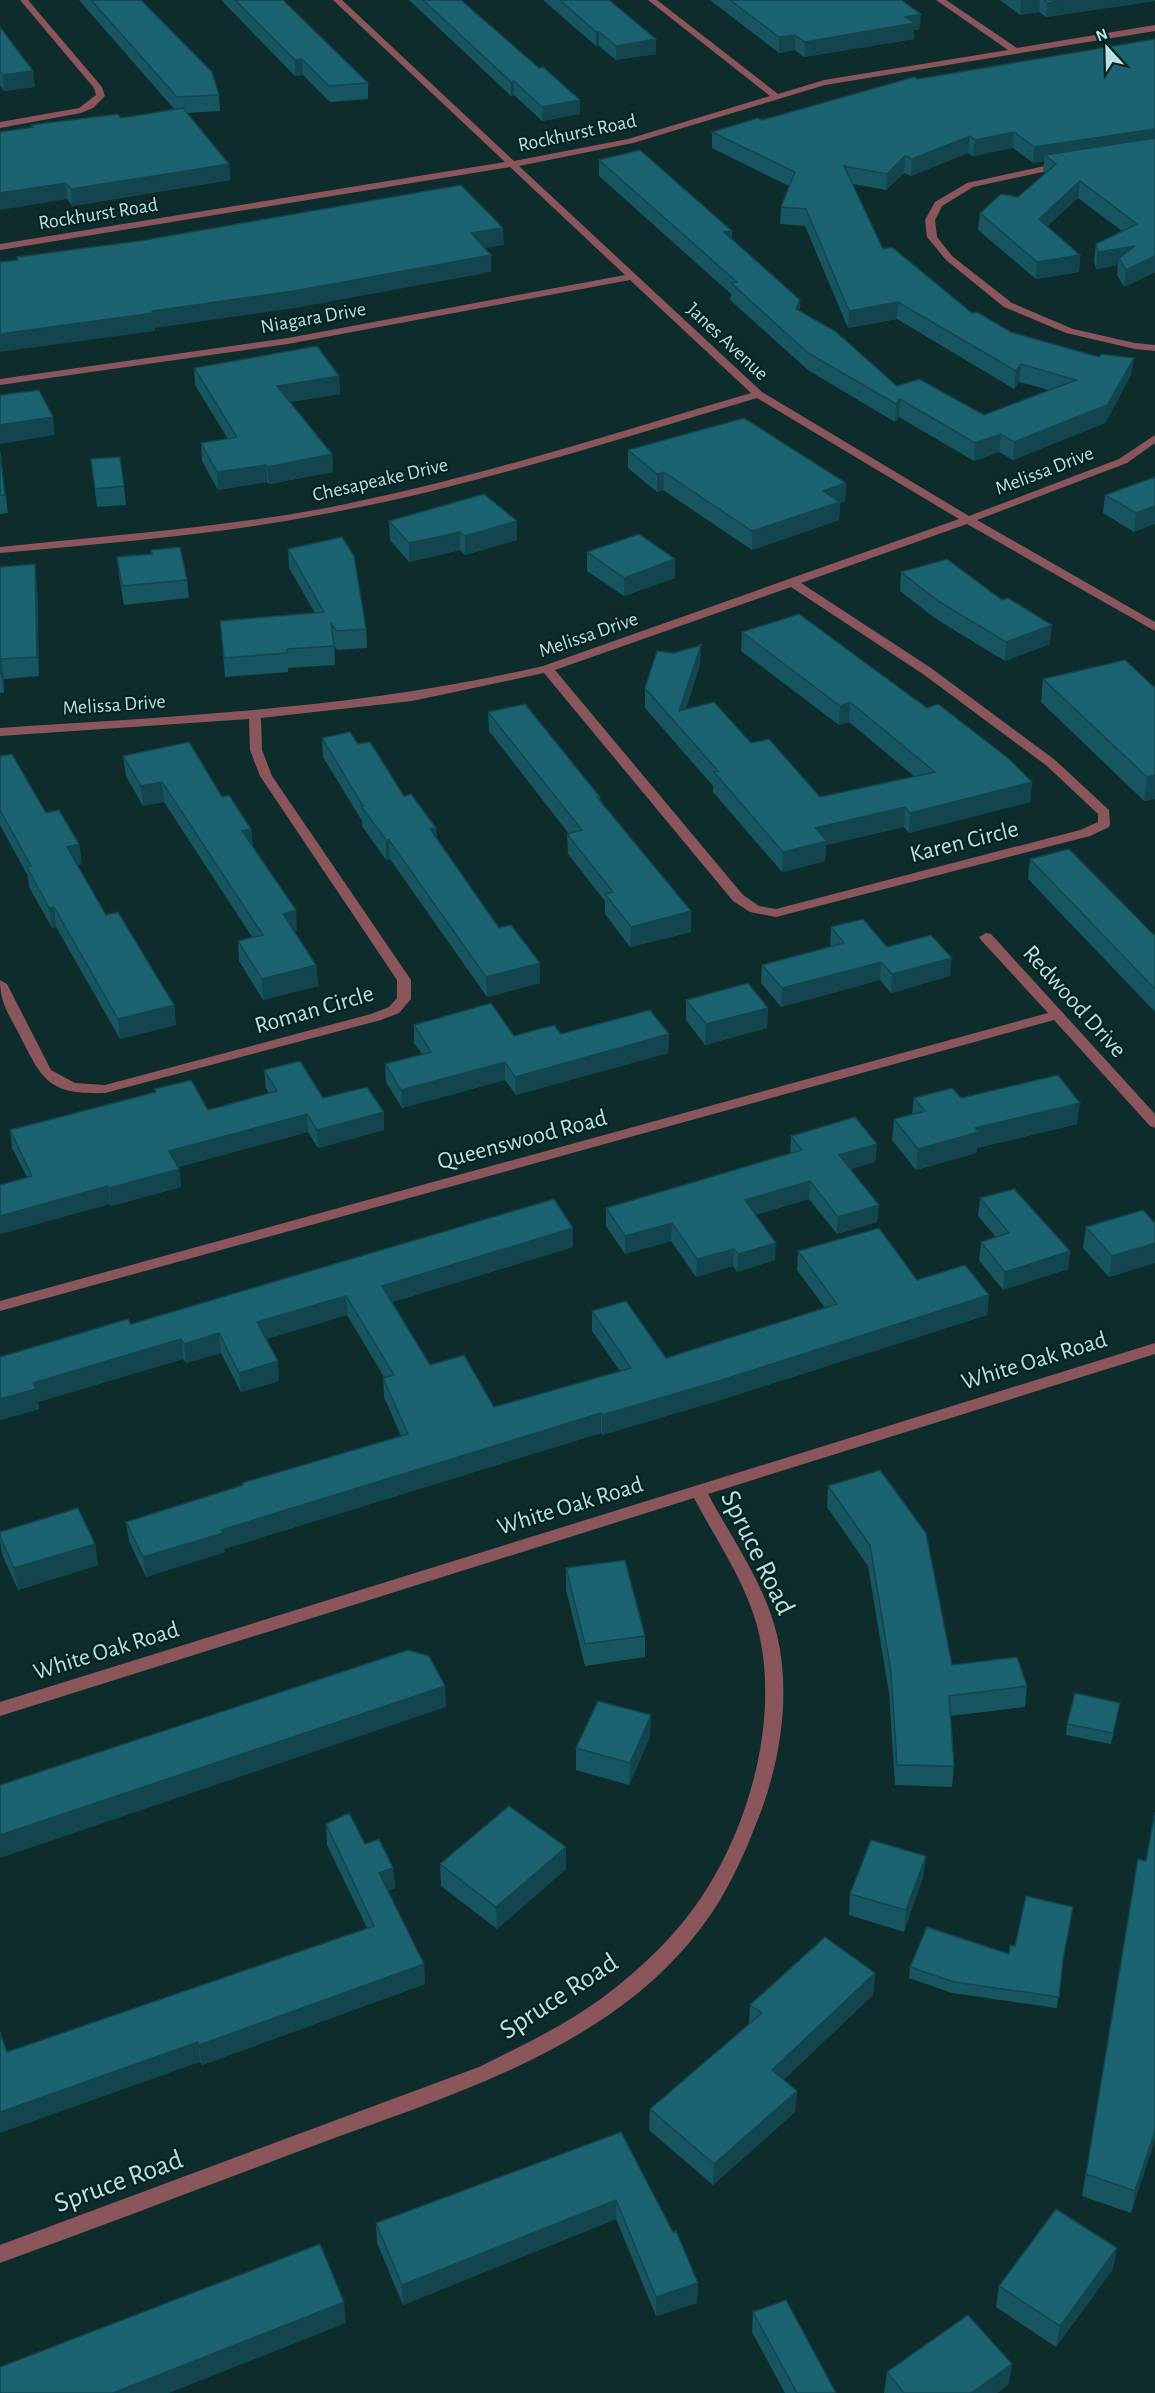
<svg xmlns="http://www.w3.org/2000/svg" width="1155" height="2393" font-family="'Alegreya Sans',sans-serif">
	<rect width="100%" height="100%" fill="#0d2c2b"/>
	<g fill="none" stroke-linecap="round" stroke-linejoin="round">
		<path fill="#8b565b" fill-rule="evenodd" d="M20,0H28L102,87L105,96L93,108L81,113L0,128V122L79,108L96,95L94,88Z
			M333,0H342L514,161L628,139L770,96L648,0H657L778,94L824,80L1008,50L936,0H946L1017,48L1155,25V31L825,85L633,143L519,166L762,392L969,516L1119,459L1155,435V443L1127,463L977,520L1155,622V631L967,524L801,583L931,668L1055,760L1109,810L1110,824L1109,827L1090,836L776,917L750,912L733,901L544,673L412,701L261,718L262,750L272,776L411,980V999L399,1013L381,1020L105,1093C47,1095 42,1079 18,1032C8,1013 0,1002 0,980L7,984L51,1070L75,1083L105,1085L371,1014L389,1007L397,998V980L260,776L250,750L249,719L0,736V728C184,716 363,708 543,666L959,519L757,398C612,441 468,488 319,515C214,535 107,543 0,553V547C107,536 215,528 321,509C467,481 608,435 751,393L630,280L288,344L0,385V379L288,338L625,275L510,167L0,250V244L505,162ZM791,587L923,674L1047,766L1098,814V822L1080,830L776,909L759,906L743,895L555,670Z
			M1063,162L1066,163V167L973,187L942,206L935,220L937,237L952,256L1012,303L1073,329L1135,343L1155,345V351L1135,349L1066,333L1004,307L946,260L927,237L925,220L935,202L967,183Z
			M986,933L991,934L1155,1114V1128L1150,1126L1054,1020L0,1311V1301L1048,1013L981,940L979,937Z
			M1155,1343V1354L708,1494C732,1539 765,1584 777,1635C790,1689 782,1750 764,1803C752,1836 738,1870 720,1900C633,2043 460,2091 313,2146C209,2185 104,2225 0,2263V2245L479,2067C521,2046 564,2026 602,1998C641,1969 680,1932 706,1890C751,1819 777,1721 760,1638C750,1588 717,1542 694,1498L0,1716V1702Z"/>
	</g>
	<path fill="#175561" d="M79,0H141L219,95L220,111L186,113L229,164L230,180L72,206L67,199L31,127V125L121,118L175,110Z
		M221,0H283L368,83V99L330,102L303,75L295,76Z
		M409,0H461L539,68L580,114L542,121L514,95L511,96Z
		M543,0H609L656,54L616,60L599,46H596Z
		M710,0H901L920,29L914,30V39L804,57L795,50L779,53Z
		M1000,0H1155V1L1046,17L1039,12L1020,15Z
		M0,27L35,87L4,91L0,85Z
		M1155,39V272L1124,287L1117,275L1118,265L1096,269L1094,261L1096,244L1122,231L1078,198L1047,226L1080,255L1079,272L1036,279L978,230L980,213L1018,197L1045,173L1043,171L1044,161L1033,163L1013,148L973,156L968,153L911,176L904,173L886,190L853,184L883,249L972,313L1011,332L1131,375L1105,423L1013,460L999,452L974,461L899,417L895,422L808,370L730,300L731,294L599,176V160L732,240L800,300L799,311L897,386L984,415L1049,390L1019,382L1014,389L897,319L848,328L805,226L780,224L781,207L789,186L712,148V132L762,120L918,79Z
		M194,368L339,376L340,394L290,402L332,454L333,472L269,484L267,482L218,490L202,461L201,443L228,439L195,385Z
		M628,450L846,483L845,501L840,503L839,520L752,550L663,490L657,492L628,468Z
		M0,452L8,513L0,514Z
		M91,459L124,486L126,505L97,507Z
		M1155,477L1134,532L1103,513L1105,495Z
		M389,521H517V540L465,555L460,550L409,562L390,540Z
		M288,549L366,629L367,648L337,650L334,646L335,665L288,668V672L225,677L220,621L315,613L289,568Z
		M587,552L675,559V578L624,596L587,571Z
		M117,557L187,580L189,598L124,605L119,576Z
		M0,567L37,583L39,676L4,679V693H0Z
		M901,572L1050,644L1005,661L936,619L900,591Z
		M742,632L927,708L1032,782L1030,802L909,833L904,827L826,845L825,861L782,872L713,792V786L645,708V688L700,664L686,709L751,743L820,797L915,777L849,722L839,725L741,651Z
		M1043,679L1155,688V799L1144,801L1041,702Z
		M488,712L600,797V800L691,911V932L630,947L605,914V901L568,854L567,834H569L489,731Z
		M322,738L358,744L404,796L436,828L437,839L499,928L540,983L487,997L390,859L386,860L362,826V821L323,757Z
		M0,756L46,813L79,844L82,864L77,865L106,915L174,1005L176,1025L120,1039L56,927L52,928L29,887L28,876L0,825Z
		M123,756L222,797L251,829L253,848L297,931H294L316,965L318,986L263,1000L239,961L238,941L252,937L164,802L143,806L126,776Z
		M1030,859L1155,936V1012L1028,879Z
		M831,927L887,947L950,976L891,993L880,980L781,1007L761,983L762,965L831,946L830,945Z
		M686,1000L768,1008L767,1028L705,1045L686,1020Z
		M414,1025L514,1036L561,1034H669L668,1053L516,1095L505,1080L402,1108L386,1082L385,1064L422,1054L414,1043Z
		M264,1070L323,1098L384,1112V1130L318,1148L308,1132L178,1167L179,1169L181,1187L111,1206L110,1204L0,1234V1185L27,1177L12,1148L10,1130L155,1092V1089L208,1110L269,1094L266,1088Z
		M914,1098H961L1077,1124L977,1148L976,1153L916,1170L892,1140L894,1119L912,1114Z
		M791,1136L877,1144L875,1162L850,1169L879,1205L877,1222L837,1234L809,1199L755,1215L775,1260L737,1272L733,1266L696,1277L671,1241L625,1254L606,1226V1208L790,1153Z
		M980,1198L1070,1251L1068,1269L1003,1290L979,1260L981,1242L996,1237L978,1216Z
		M1155,1223V1263L1109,1277L1083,1248L1086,1227Z
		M573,1247L392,1302L430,1365L494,1407L620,1371L592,1331V1311L666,1358L825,1308L797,1270L798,1251L917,1280L989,1295L987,1315L714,1402L602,1435L601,1433L224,1549L225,1552L146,1577L129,1541L126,1522L242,1486V1483L401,1436L384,1397L383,1378L384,1377L347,1315L266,1339L279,1381L241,1392L221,1353L186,1363L183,1359L38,1402L39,1409L0,1420L131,1324Z
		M828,1486L952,1665L1027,1686L1025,1707L950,1716L954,1766L952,1787L895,1785L889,1693L868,1566L827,1507Z
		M0,1532L95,1544L98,1565L18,1590L2,1554L0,1541Z
		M566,1568L645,1636V1657L585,1666L566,1590Z
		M1120,1703L1111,1744L1066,1735L1067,1724Z
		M650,1737L629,1785L576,1770V1748Z
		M1155,1812V2139L1131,2213L1082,2196L1138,1859L1146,1861Z
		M326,1824L365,1844L393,1868L395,1888L388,1891L424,1964L425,1984L202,2065L200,2062L7,2052L367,1928L327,1845Z
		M566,1847V1869L497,1929L441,1886L440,1864Z
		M926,1856L923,1877L904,1932L849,1915L850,1894Z
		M1073,1907L1062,1963L1057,2008L952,1993L909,1978L910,1967L1008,1954L1015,1946Z
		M875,1973L873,1995L783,2080L797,2091L795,2112L713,2185L649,2130L650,2109L749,2024L750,2005Z
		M621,2132L698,2283L697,2303L656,2316L616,2219L403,2305L377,2243L376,2223Z
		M1113,2269L1056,2347L996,2307L999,2286Z
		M753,2312L836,2393H785L752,2332Z
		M1012,2364L1008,2385L997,2393H884L887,2372Z"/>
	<path fill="#13454f" d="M1025,0H1040L1039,12L1020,15L1021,1Z
		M1066,0H1155V1L1046,17L1047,3Z
		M921,14L920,29L914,30V39L804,57L805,42L905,17Z
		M596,32H599V46H596Z
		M795,35V50L779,53V37Z
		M656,39V54L616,60V46Z
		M302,59L303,75L295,76V60Z
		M33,71L35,87L4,91L3,75Z
		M514,81V95L511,96V82Z
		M580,100V114L542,121V107Z
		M1155,129V145L1045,155L1044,161L1033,163L1034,147Z
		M1014,132L1013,148L973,156L975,140Z
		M970,136L968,153L911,176L912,159Z
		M905,156L904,173L886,190L887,174Z
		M229,164L230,180L72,206L71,189Z
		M1080,181L1078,198L1037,236L1039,219Z
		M66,183L67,199L0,210V193Z
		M503,228L504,245L471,250V233Z
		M732,231V247L724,232Z
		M1135,246L1119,258L1118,265L1096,269L1098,252Z
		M491,255V272L295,308L155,328V331L0,352V334L152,311Z
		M1080,255L1079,272L1036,279L1037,262Z
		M1155,256V272L1124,287L1126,270Z
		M800,300L799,317L796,309Z
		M898,302L897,319L848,328L849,311Z
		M1134,358L1131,375L1105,423L1013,460L1014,442Z
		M1021,364L1019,382L1014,389L1016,371Z
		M339,376L340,394L279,404L277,386Z
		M900,399L899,417L895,422L896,404Z
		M53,417L55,435L0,444V425Z
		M1001,434L999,452L974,461L975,443Z
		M332,454L333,472L269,484L267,467Z
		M266,465L267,482L218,490L217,472Z
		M664,472L663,490L657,492V474Z
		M846,483L845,501L840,503L839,520L752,550V531L823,491Z
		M1155,506V524L1134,532L1136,513Z
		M517,521V540L465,555V536Z
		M460,532V550L409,562V543Z
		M675,559V578L624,596V578Z
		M35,564L37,583L39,676L37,657Z
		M1052,625L1050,644L1005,661L1006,642Z
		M701,645L700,664L680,728L679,711Z
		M1,659L4,679V693L1,673Z
		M850,702L849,722L839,725L840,706Z
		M1155,775V799L1144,801L1147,777Z
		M162,782L164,802L143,806L141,786Z
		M1032,782L1030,802L909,833L910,813Z
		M905,807L904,827L826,845L825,861L782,872L783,852L815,828Z
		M436,828L437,848L430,829Z
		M251,829L253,849L242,831Z
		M386,840H389L390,859L386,860Z
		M79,844L82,864L70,867L67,847Z
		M54,907L56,927L52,928L49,908Z
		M296,910L297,931L284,934L283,914Z
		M691,911V932L630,947L631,927Z
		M952,958L950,976L891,993L892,974Z
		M881,962L880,980L781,1007L782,988Z
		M540,963V983L487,997L486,977Z
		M316,965L318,986L263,1000L262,979Z
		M174,1005L176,1025L120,1039L118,1019Z
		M768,1008L767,1028L705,1045L706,1024Z
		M669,1034L668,1053L516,1095L515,1077Z
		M505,1062V1080L402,1108L401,1090Z
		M1080,1103L1077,1124L977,1148L976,1153L916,1170L918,1149L975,1128Z
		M384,1112V1130L318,1148L317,1130Z
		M307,1114L308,1132L171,1169L169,1151Z
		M877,1144L875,1162L837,1173L839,1155Z
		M179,1169L181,1187L111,1206L109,1188Z
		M810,1181L809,1199L744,1218L745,1200Z
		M108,1186L110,1204L0,1234V1216Z
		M879,1205L877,1222L837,1234L838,1217Z
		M672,1223L671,1241L625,1254V1236Z
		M573,1228V1247L383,1305L382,1286Z
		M776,1243L775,1260L737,1272L738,1254Z
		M1155,1243V1263L1109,1277L1112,1256Z
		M734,1249L733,1266L696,1277L697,1259Z
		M1070,1251L1068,1269L1003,1290L1005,1272Z
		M989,1295L987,1315L714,1402L602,1435V1415Z
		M346,1296L347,1315L259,1341L257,1322Z
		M219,1333L221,1353L186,1363L184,1344Z
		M181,1339L183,1359L38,1402L39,1409L0,1420V1399L33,1383Z
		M278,1361L279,1381L241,1392L239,1373Z
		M601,1413V1433L224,1549L225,1552L146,1577L143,1557L221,1530Z
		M95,1544L98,1565L18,1590L14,1568Z
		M445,1686L446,1707L0,1858V1835Z
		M651,1715L650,1737L629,1785L630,1763Z
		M566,1847V1869L497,1929L496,1907Z
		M926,1856L923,1877L904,1932L906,1910Z
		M393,1868L395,1888L380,1893L379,1873Z
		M424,1964L425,1984L202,2065L199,2045Z
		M875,1973L873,1995L771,2092L772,2070Z
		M198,2042L200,2062L0,2133V2112Z
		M797,2091L795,2112L713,2185L714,2164Z
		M1155,2131V2139L1131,2213L1135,2191Z
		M616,2200V2219L403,2305L402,2285Z
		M1117,2248L1113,2269L1056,2347L1060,2326Z
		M698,2283L697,2303L656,2316V2297Z
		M344,2302L346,2323L169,2393H113Z
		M1012,2364L1008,2385L997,2393H971Z"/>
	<path fill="#1b6371" stroke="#13454f" stroke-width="1.5" d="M91,0H141L212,72L219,95L177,97Z
		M235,0H283L368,83L329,86L302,59L295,60Z
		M423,0H461L539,68L543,67L580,100L542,107L514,81L511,82Z
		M560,0H609L656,39L616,46L599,32H596Z
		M730,0H901L921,14L905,17L915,23L805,42L795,35L779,37Z
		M1044,0H1066L1047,3Z
		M0,27L33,71L3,75L0,72Z
		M1155,39V129L1034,147L1014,132L975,140L970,136L912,159L905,156L887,174L844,166L883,249L892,247L972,313L977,312L1011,332L1099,357L1101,354L1134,358L1107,405L1014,442L1001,434L975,443L900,399L896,404L808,353L731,283L737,282L599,160L640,150L732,231L724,232L800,300L796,309L835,331L897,386L919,379L984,415L1076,380L1021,364L1016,371L898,302L849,311L806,209L781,207L795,172L712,132L758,118L762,120L914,77L918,79Z
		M183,108L229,164L71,189L66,183L0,193V132L33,127L31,125L118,114L121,118Z
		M1155,138V256L1126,270L1119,258L1135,246L1098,252L1096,244L1137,224L1080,181L1039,219L1080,255L1037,262L980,213L1001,194L1018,197L1056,164L1045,155Z
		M461,185L503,228L471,233L491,255L294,291L152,311L153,313L0,334V262L18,260L17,257L139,241Z
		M317,346L339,376L277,386L332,454L267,467L266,465L217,472L201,443L237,437L194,368Z
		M39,390L53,417L0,425V395Z
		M744,418L846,483L823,491L840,502L752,531L664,472L657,474L628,450Z
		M0,452L5,495H0Z
		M120,457L124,486L95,489L91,459Z
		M1155,477V506L1136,513L1105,495Z
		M484,494L517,521L465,536L460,532L409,543L389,521Z
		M639,534L675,559L624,578L587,552Z
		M342,537L354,556L366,629L336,631L331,623L334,646L287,649V653L224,658L220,621L324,612L288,549Z
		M180,547L187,580L122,586L117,557L152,554L151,550Z
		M947,559L1002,600L1008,598L1052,625L1006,642L938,601L901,572Z
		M35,564L37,657L1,659V673H0V567Z
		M799,614L927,708L938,704L1008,758L1032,782L910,813L905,807L815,828L827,841L783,852L714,772L718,771L645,688L657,651L674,653L701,645L679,711L714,702L751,743L769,739L820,797L935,772L850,702L840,706L742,632Z
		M1125,660L1155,688V775L1147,777L1043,679Z
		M525,704L600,797H597L691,911L631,927L605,894L613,892L567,834L582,830L488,712Z
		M350,732L358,744L370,742L404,796L411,794L436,828L430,829L499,928L511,925L540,963L486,977L389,840H386L361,806H363L322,738Z
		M189,742L222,797L229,795L251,829L242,831L296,910L283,914L316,965L262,979L238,941L263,935L162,782L141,786L123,756Z
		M12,754L46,813L59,810L79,844L67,847L106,915L118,912L174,1005L118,1019L54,907L49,908L27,867L31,866L0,810V756Z
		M1069,849L1155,936V989L1030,859Z
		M863,919L887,947L931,935L952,958L892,974L881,962L782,988L762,965L844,943L831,927Z
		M748,983L768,1008L706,1024L686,1000Z
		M491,1003L514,1036L554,1025L561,1034L650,1010L669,1034L515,1077L505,1062L401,1090L385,1064L431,1052L414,1025Z
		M300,1061L323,1098L367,1087L384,1112L317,1130L307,1114L169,1151L179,1169L109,1188L108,1186L0,1216V1185L32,1176L10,1130L156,1092L155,1089L191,1080L208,1110L277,1091L264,1070Z
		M1058,1075L1080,1103L975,1128L979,1132L918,1149L894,1119L925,1111L914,1098L952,1088L961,1098Z
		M855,1117L877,1144L839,1155L879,1205L838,1217L810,1181L745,1200L776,1243L738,1254L734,1249L697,1259L672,1223L625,1236L606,1208L802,1150L791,1136Z
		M1014,1189L1070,1251L1005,1272L981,1242L1009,1233L980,1198Z
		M554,1199L573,1228L382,1286L430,1365L464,1355L494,1407L631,1368L592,1311L626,1301L666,1358L837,1304L798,1251L879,1228L917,1280L965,1265L989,1295L715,1382L602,1415L601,1413L221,1530L223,1533L143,1557L126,1522L243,1485L242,1483L408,1434L383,1378L394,1375L346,1296L257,1322L278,1361L239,1373L219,1333L184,1344L181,1339L33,1383L36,1389L0,1399V1357L128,1319L131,1324Z
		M1143,1210L1155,1223V1243L1112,1256L1086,1227Z
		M880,1470L926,1533L952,1665L1017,1657L1027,1686L949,1696L954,1766L897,1765L891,1672L870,1545L828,1486Z
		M78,1508L95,1544L14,1568L0,1536V1532Z
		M625,1560L645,1636L585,1644L566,1568Z
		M408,1650L429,1656L445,1686L0,1835V1785Z
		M1075,1693L1120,1703L1113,1733L1067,1724Z
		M598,1701L651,1715L630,1763L576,1748Z
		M509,1806L566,1847L496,1907L440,1864Z
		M1155,1812V2131L1135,2191L1086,2174L1138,1859L1146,1861Z
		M349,1813L365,1844L379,1839L393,1868L379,1873L424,1964L199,2045L198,2042L0,2112V2032L7,2052L374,1926L326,1824Z
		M871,1840L926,1856L906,1910L850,1894Z
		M1026,1896L1073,1907L1063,1959L1059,1997L954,1982L910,1967L927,1927L1009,1954L1010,1945L1015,1946Z
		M825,1937L875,1973L772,2070L797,2091L714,2164L650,2109L762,2013L750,2005Z
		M621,2132L673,2232L676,2231L698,2283L656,2297L616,2200L402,2285L376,2223Z
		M1056,2209L1117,2248L1060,2326L999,2286Z
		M320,2244L344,2302L113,2393H0V2367Z
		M786,2300L836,2393H797L753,2312Z
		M968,2315L1012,2364L971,2393H904L887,2372Z"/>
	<g text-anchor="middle" stroke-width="4.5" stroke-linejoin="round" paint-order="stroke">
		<g font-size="20" fill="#b7e2e0" stroke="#032222">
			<text transform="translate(577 132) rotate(-12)" y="7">Rockhurst Road</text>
			<text transform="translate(98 213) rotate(-9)" y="7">Rockhurst Road</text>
			<text transform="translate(313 317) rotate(-10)" y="7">Niagara Drive</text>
			<text transform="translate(728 341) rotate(43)" y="7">Janes Avenue</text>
			<text transform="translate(1044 470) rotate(-21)" y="7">Melissa Drive</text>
			<text transform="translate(380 479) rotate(-13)" y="7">Chesapeake Drive</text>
			<text transform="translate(588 634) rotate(-19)" y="7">Melissa Drive</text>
			<text transform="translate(114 704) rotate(-4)" y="7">Melissa Drive</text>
		</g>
		<g font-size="24" fill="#b7e2e0" stroke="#032222">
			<text transform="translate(964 841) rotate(-14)" y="8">Karen Circle</text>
			<text transform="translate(1075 1001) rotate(48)" y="8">Redwood Drive</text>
			<text transform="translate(314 1009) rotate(-16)" y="8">Roman Circle</text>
			<text transform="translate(522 1139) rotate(-15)" y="8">Queenswood Road</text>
			<text transform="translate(1034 1360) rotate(-17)" y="8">White Oak Road</text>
			<text transform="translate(570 1505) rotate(-17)" y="8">White Oak Road</text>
			<text transform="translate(106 1650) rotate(-17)" y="8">White Oak Road</text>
		</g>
		<g font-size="28" fill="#b7e2e0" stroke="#032222">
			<text transform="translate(759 1552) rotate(64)" y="10">Spruce Road</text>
			<text transform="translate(558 1995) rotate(-33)" y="10">Spruce Road</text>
			<text transform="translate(118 2180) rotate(-20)" y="10">Spruce Road</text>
		</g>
	</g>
	<g transform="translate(1107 48) rotate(338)" stroke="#032222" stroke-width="4.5" paint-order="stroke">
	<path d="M0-4.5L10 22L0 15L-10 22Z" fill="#b7e2e0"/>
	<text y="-9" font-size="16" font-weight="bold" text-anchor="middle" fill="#b7e2e0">N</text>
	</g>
</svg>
